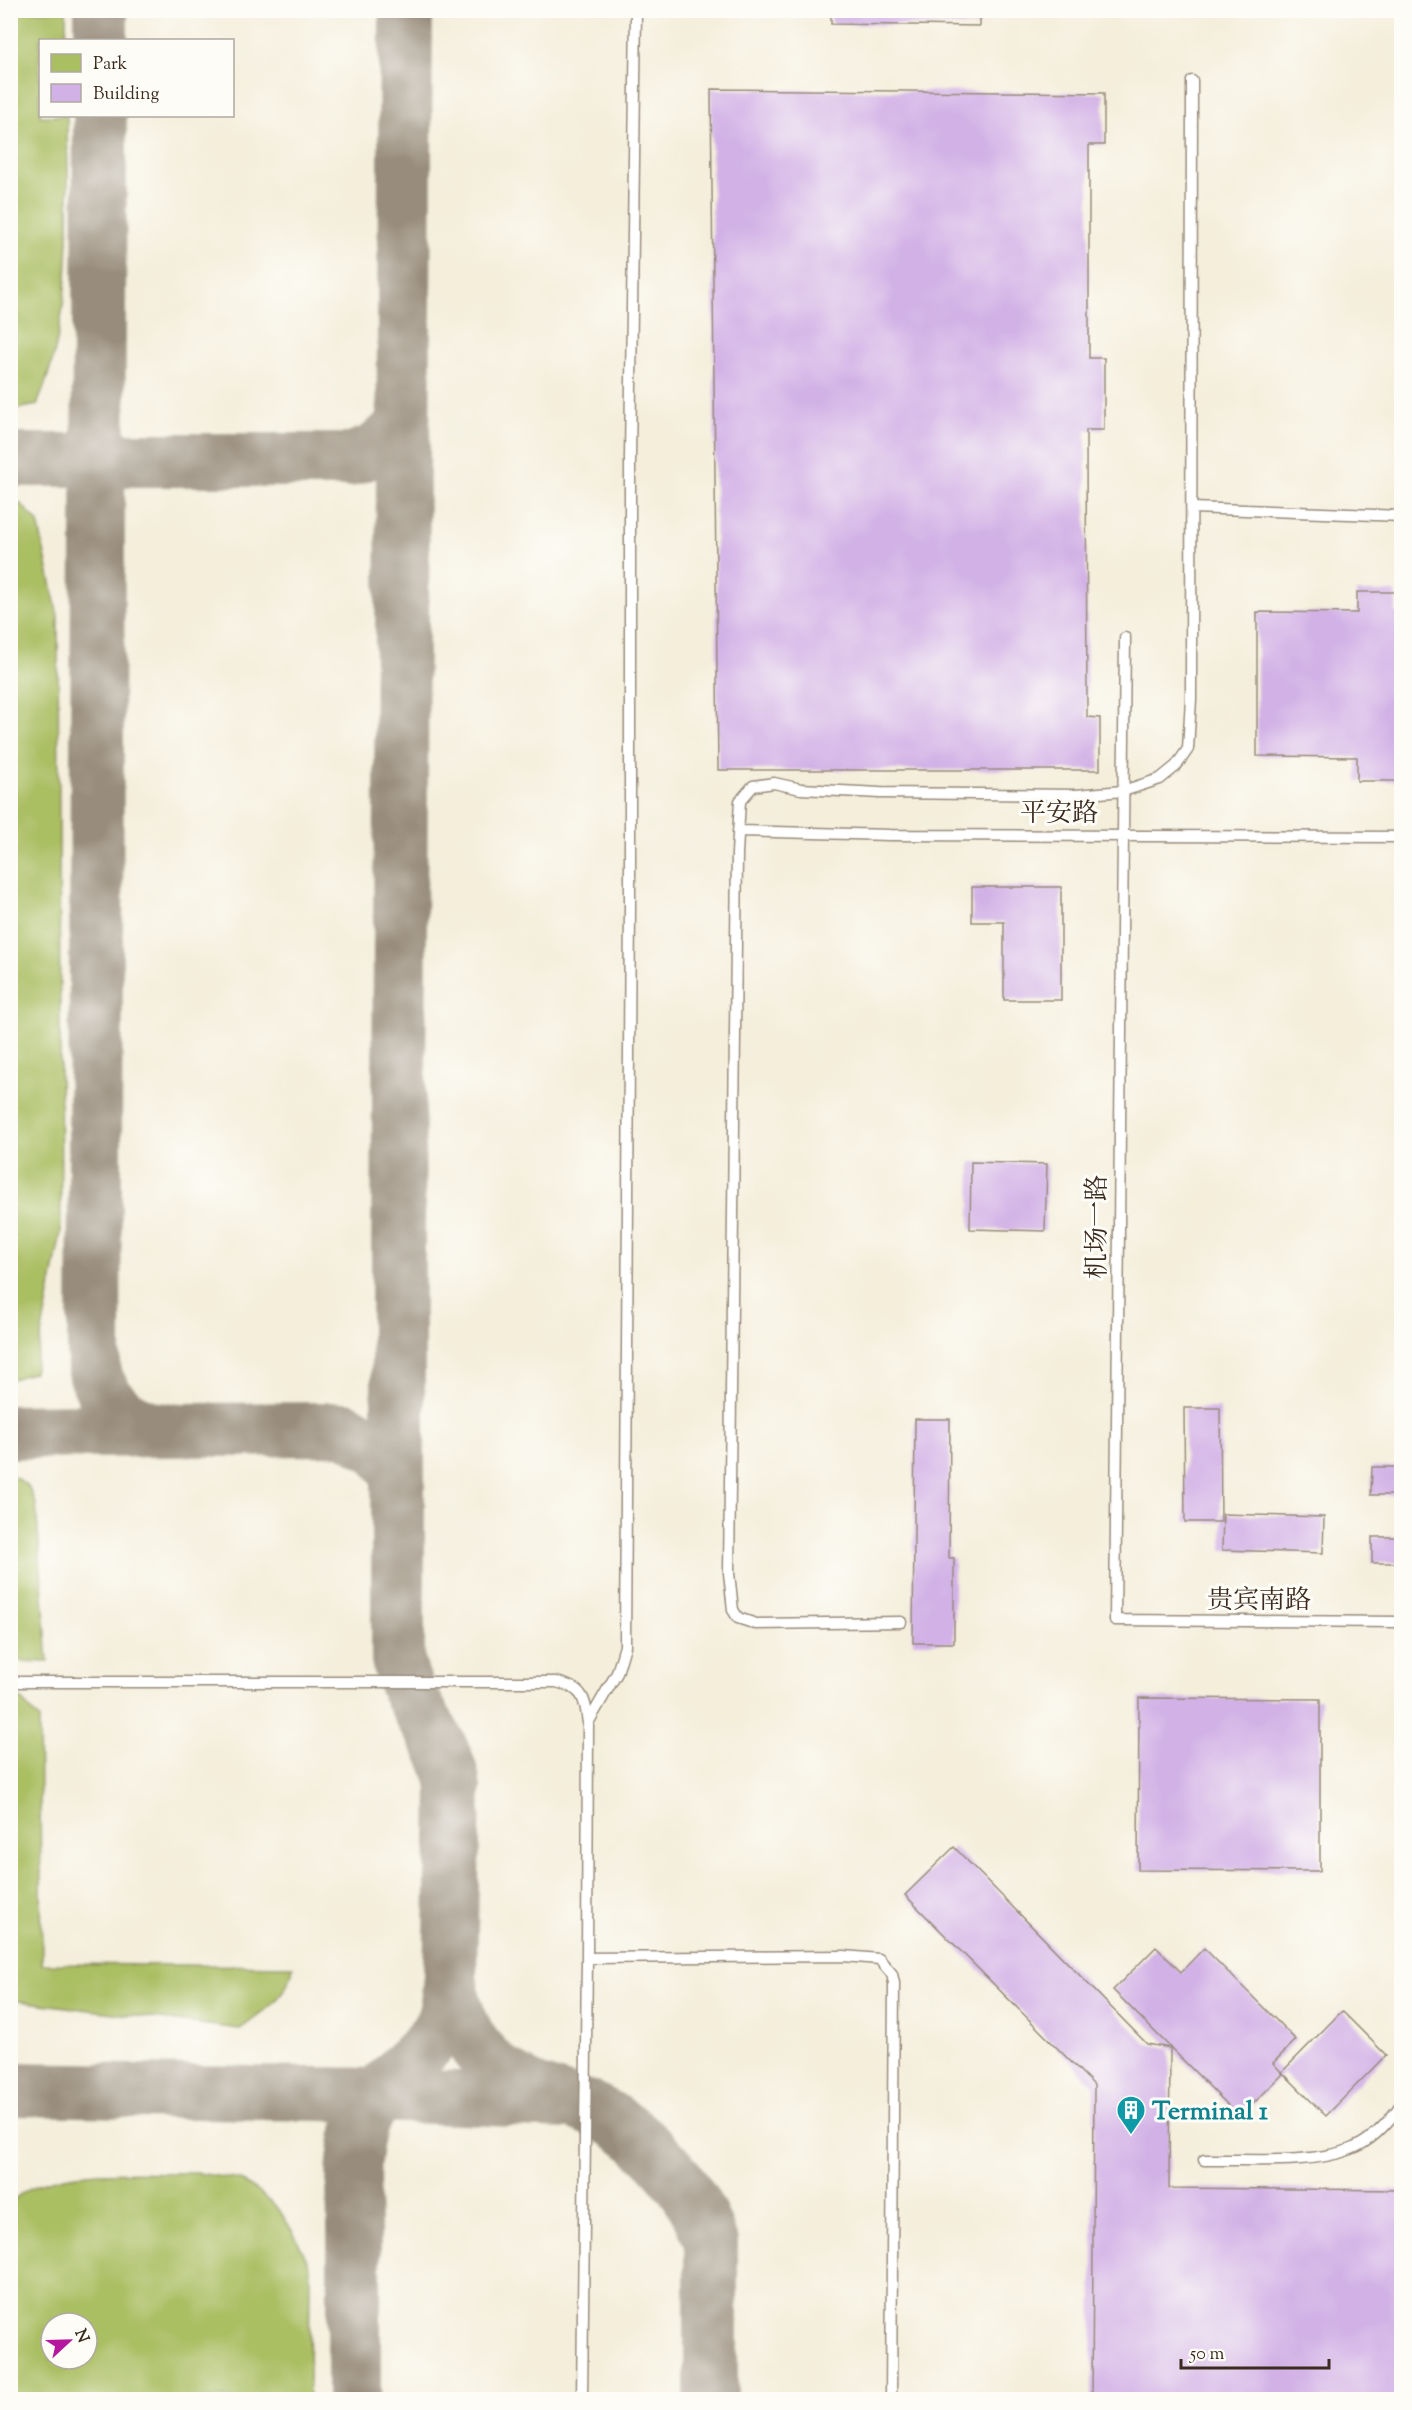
<svg xmlns="http://www.w3.org/2000/svg" width="1412" height="2410" font-family="'Sorts Mill Goudy','Noto Serif SC',serif">
	<rect width="100%" height="100%" fill="#fdfcf7"/>
	<filter id="ink" filterUnits="userSpaceOnUse"><feTurbulence type="fractalNoise" baseFrequency=".0167" numOctaves="2"/><feDisplacementMap in="SourceGraphic" scale="12" xChannelSelector="R" yChannelSelector="G"/><feConvolveMatrix kernelMatrix="1 2 1 2 8 2 1 2 1" color-interpolation-filters="sRGB"/></filter>
	<filter id="wash" filterUnits="userSpaceOnUse"><feTurbulence type="fractalNoise" baseFrequency=".008" numOctaves="4" result="noise"/><feDisplacementMap in="SourceGraphic" scale="24" xChannelSelector="R" yChannelSelector="G"/><feGaussianBlur stdDeviation="1.35" result="paint"/><feColorMatrix in="noise" values="0 0 0 0 0 0 0 0 0 0 0 0 0 0 0 0 0 1.4 0 .05"/><feComposite in="paint" operator="in"/></filter>
	<g filter="url(#wash)">
		<rect width="100%" height="100%" fill="#f4eedb"/>
		<path fill="#aabe62" stroke="#727440" stroke-width="1.5" fill-rule="evenodd" d="M10,11H66V40H40V116H67C68,212 76,314 37,405L11,410Z
			M10,504H21L38,522L58,616L61,1233L34,1372L10,1380Z
			M10,1474L28,1486L36,1504L48,1662L11,1661Z
			M11,1693L16,1694L39,1719L42,1964L293,1966C291,1995 262,2013 240,2029L11,2000Z
			M198,2173L240,2180L263,2195L280,2211L296,2237L310,2267L309,2399H11V2203C46,2162 147,2174 198,2173ZM51,2323H87V2359H51Z"/>
		<g fill="none" stroke-linecap="round" stroke-linejoin="round">
			<path stroke="#988c7c" stroke-width="54" d="M101,40V10
				M100,116L94,1369C102,1402 130,1427 165,1430L345,1429L377,1448L397,1471
				M10,460H349L376,450L402,427
				M10,1432L159,1430
				M450,1977C457,2037 486,2073 544,2094C561,2100 580,2103 596,2111C646,2135 695,2189 711,2243V2400
				M10,2089L376,2095L570,2102
				M354,2400C354,2343 354,2287 354,2230C354,2195 349,2154 363,2121C381,2077 425,2060 442,2022C448,2008 448,1992 450,1977L454,1789C449,1740 406,1707 398,1659V1246L406,10"/>
		</g>
		<g id="blocks">
			<path fill="#d2b1e6" d="M831,10H980V26L831,24Z
				M711,89L1104,93V145H1089V358H1104V430H1086L1087,717L1100,718V770H718Z
				M1357,592H1396V613H1402V781H1357V757L1257,756V612L1357,613Z
				M972,887H1061V1000H1004V922H972Z
				M971,1162L1047,1164L1045,1231L970,1229Z
				M1184,1408H1220L1221,1522H1185Z
				M915,1419H950L949,1558H954V1643H913Z
				M1372,1467H1402V1495H1371Z
				M1223,1514L1324,1517L1323,1553L1222,1550Z
				M1372,1537H1402V1563H1372Z
				M1139,1698L1320,1699V1871L1138,1870Z
				M954,1847L1147,2044L1170,2048L1169,2188L1402,2190V2400H1092L1094,2085L905,1895Z
				M1156,1947L1181,1972L1204,1948L1296,2040L1273,2063L1283,2074L1240,2117L1113,1990Z
				M1342,2011L1386,2055L1326,2116L1282,2072Z"/>
		</g>
	</g>
	<g filter="url(#ink)">
		<use href="#blocks" fill-opacity="0" stroke="#988c7c" stroke-width="1.5"/>
		<g fill="none" stroke-linecap="round" stroke-linejoin="round">
			<g stroke="#988c7c" stroke-width="13">
				<path id="service" d="M1192,508L1402,516
					M1125,638L1115,1620L1402,1622
					M738,831L890,835L1402,837
					M901,1622L756,1624L738,1618L733,1610L729,1573L737,853L740,801L753,786L774,783L801,789L880,793L1076,795L1123,791L1160,779L1176,766L1188,749L1191,699L1192,81
					M10,1682H556C583,1688 585,1697 588,1723L587,1958
					M588,1723L617,1673L625,1646L630,904V458L636,10
					M1204,2160C1248,2159 1310,2165 1351,2149C1372,2141 1389,2122 1402,2103
					M582,2400L587,1958L844,1956L879,1959L892,1974L894,1983L891,2400"/>
			</g>
			<use href="#service" stroke="#fff" stroke-width="10"/>
		</g>
	</g>
	<defs>
		<g id="building-pin" transform="scale(1.5)"><path d="M0 17L-7.5 6A9.5 9.5 0 1 1 7.5 6Z" fill="#0f9aa8" stroke="#fdfcf7"/><path d="M-4-6H4V6H1V3H-1V6H-4ZM-2.5-4.3h1.7v1.8h-1.7ZM.8-4.3h1.7v1.8H.8ZM-2.5-1h1.7V.8h-1.7ZM.8-1h1.7V.8H.8Z" fill="#fff"/></g>
	</defs>
	<g fill-rule="evenodd">
		<use href="#building-pin" x="1131" y="2110"/>
	</g>
	<g text-anchor="middle" stroke-width="6" stroke-linejoin="round" paint-order="stroke">
		<g font-size="26" fill="#3b2a1e" stroke="#fdfcf7">
			<text x="1059" y="821">平安路</text>
			<text transform="translate(1096 1227) rotate(-90)" y="9">机场一路</text>
			<text x="1259" y="1608">贵宾南路</text>
		</g>
		<g font-size="26" font-weight="bold" fill="#0d838f" stroke="#fdfcf7" text-anchor="start">
			<text x="1152" y="2119">Terminal 1</text>
		</g>
	</g>
	<rect width="1412" height="2410" fill="none" stroke="#fdfcf7" stroke-width="36"/>
	<rect x="39" y="39" width="195" height="78" fill="#fdfcf7" stroke="#afa8a0" stroke-width="1.5"/>
	<rect x="51" y="54" width="30" height="18" fill="#aabe62" stroke="#afa8a0" stroke-width="1.5"/>
	<text x="93" y="69" font-size="18" fill="#3b2a1e">Park</text>
	<rect x="51" y="84" width="30" height="18" fill="#d2b1e6" stroke="#afa8a0" stroke-width="1.5"/>
	<text x="93" y="99" font-size="18" fill="#3b2a1e">Building</text>
	<g transform="translate(69 2341) rotate(68)"><circle r="28" fill="#fdfcf7" stroke="#afa8a0" stroke-width="1.5"/>
	<path d="M0-4.5L10 22L0 15L-10 22Z" fill="#b5179e"/>
	<text y="-9" font-size="16" font-weight="bold" text-anchor="middle" fill="#3b2a1e">N</text>
	</g>
	<path d="M1181 2359v9h148v-9" fill="none" stroke="#3b2a1e" stroke-width="3"/>
	<text x="1190" y="2359" font-size="18" fill="#3b2a1e" stroke="#fdfcf7" stroke-width="4.5" paint-order="stroke">50 m</text>
</svg>
